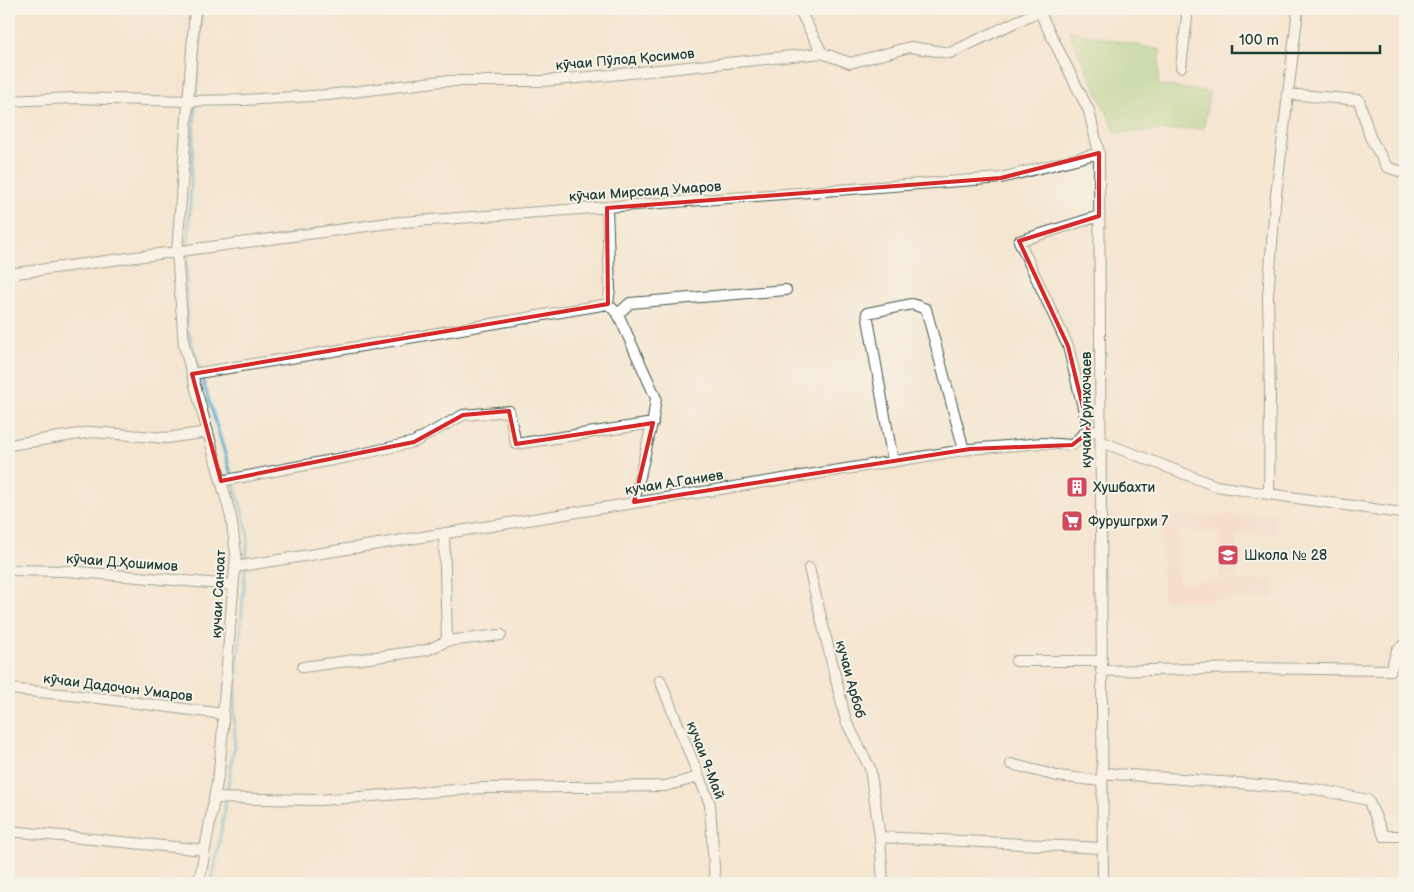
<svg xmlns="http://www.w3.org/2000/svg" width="1414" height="892" font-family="'Balsamiq Sans',sans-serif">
	<rect width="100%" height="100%" fill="#f7f3e8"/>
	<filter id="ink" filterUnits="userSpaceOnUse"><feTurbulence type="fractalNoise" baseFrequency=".02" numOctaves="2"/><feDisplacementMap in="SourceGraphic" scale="10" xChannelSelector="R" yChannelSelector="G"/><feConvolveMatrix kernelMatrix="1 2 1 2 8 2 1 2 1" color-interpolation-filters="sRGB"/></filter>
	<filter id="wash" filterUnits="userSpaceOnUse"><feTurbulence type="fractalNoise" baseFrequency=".0096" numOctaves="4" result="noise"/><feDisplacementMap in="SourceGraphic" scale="20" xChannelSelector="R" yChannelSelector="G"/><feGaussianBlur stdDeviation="1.12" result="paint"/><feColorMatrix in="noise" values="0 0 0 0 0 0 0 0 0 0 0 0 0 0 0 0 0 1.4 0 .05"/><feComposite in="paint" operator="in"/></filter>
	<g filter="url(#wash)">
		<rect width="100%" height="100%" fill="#f4e6d0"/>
		<path fill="#f6d2c4" d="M1275,513V534L1237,533V576L1219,578L1218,532L1178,531V584L1233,580H1273L1274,598L1163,600L1162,517Z"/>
		<path fill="#a0d383" stroke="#60885c" d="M1069,31L1160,50L1158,85L1209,92L1204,128L1116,133Z"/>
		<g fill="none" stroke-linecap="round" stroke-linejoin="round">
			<path stroke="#53add0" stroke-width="3" d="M187,325L186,286L194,122L202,9
				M188,331L244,517L248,535L234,713L235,740L223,820L212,883"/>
		</g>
	</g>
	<g filter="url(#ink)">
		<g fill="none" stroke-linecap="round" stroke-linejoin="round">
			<g stroke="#3f564b" stroke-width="12">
				<path id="minor" d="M195,9L177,252L184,345L231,517L236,554L223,714V728L219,771L199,883
					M799,9L822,53
					M1038,9L1089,111L1099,153L1103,883
					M1181,67L1187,17L1186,9
					M1287,94L1359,100L1370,137L1387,167L1405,173
					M9,101L73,98L188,101L244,100L328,95L442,81H543L601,76L822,53L850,63L910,47L950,53L1039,11
					M607,208L610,289L608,304
					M9,274L389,223L1001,178L1099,153
					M618,314L630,303L786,290
					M1405,353V359
					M192,374L321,353L608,304L618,314L656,398L653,419L634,502
					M1089,432L1068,346L1019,241L1099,216
					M1100,441L1216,486L1269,494L1270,396L1268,296L1275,204L1298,9
					M9,445L92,432L167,438L208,432
					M893,462L867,313L912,304L926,309L964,450
					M221,481L348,457L414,442L463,415L509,411L516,444L653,423
					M1269,494L1401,513L1405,512
					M444,533L447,641L501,635
					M235,567L970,449L1042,443L1072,445L1085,432L1100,431
					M809,568L846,721L870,768L880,837L883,883
					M9,570L67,571L233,585
					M1016,661H1101
					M303,667L427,650L447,641
					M1101,671L1250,668L1391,670L1397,650L1405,644
					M660,680L710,804L715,883
					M9,689L91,697L223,714
					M1011,764L1057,776L1102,781
					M1102,773L1315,789L1368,800L1384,836H1405
					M214,798L318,800L483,788L665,786L699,777
					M9,831L205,850
					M880,837L1103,848"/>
			</g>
			<use href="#minor" stroke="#fff" stroke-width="10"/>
		</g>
	</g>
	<path d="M0 0H1414V892H0ZM1099,153V216L1019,241L1068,346L1089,432L1072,445L970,449L634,502L653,423L516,444L509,411L463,415L414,442L221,481L192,374L608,304L607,208L1001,178Z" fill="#f4e6d0" fill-opacity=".55" fill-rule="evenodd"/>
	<path fill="none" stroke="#d62828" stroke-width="4" stroke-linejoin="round" d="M1099,153V216L1019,241L1068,346L1089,432L1072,445L970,449L634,502L653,423L516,444L509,411L463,415L414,442L221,481L192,374L608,304L607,208L1001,178Z"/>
	<defs>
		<g id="building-square" transform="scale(1.125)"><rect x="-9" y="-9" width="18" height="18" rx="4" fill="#d1495b" stroke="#f7f3e8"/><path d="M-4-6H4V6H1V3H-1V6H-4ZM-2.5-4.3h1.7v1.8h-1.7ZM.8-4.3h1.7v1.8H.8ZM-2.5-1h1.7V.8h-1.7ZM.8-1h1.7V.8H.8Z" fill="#fff"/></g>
		<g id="supermarket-square" transform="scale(1.125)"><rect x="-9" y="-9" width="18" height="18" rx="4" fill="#d1495b" stroke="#f7f3e8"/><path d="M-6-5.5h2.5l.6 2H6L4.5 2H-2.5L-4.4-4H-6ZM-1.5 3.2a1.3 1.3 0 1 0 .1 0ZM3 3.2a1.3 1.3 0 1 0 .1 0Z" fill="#fff"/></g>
		<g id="school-square" transform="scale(1.125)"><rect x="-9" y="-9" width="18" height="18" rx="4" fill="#d1495b" stroke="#f7f3e8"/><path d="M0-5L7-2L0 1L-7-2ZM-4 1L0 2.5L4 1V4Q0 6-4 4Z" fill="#fff"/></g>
	</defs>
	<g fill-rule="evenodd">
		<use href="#building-square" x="1077" y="487"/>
		<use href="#supermarket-square" x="1072" y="521"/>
		<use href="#school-square" x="1228" y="555"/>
	</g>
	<g text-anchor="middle" stroke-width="4" stroke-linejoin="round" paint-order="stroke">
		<g font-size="14" fill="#1f3d34" stroke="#f7f3e8">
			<text transform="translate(625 59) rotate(-5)" y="5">кӯчаи Пӯлод Қосимов</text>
			<text transform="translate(645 191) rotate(-4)" y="5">кӯчаи Мирсаид Умаров</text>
			<text transform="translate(1086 410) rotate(-90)" y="5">кучаи Урунхочаев</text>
			<text transform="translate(674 482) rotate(-9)" y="5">кучаи А.Ганиев</text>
			<text transform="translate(122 562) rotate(4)" y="5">кӯчаи Д.Ҳошимов</text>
			<text transform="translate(218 594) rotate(-87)" y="5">кучаи Саноат</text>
			<text transform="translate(851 679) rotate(75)" y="5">кучаи Арбоб</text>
			<text transform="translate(118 687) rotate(7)" y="5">кӯчаи Дадоҷон Умаров</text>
			<text transform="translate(706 760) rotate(69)" y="5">кучаи 9-Май</text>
		</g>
		<g font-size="14" fill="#1f3d34" stroke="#f7f3e8" text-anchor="start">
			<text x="1093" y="492">Хушбахти</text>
			<text x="1088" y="526">Фурушгрхи 7</text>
			<text x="1244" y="560">Школа № 28</text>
		</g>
	</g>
	<rect width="1414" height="892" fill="none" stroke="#f7f3e8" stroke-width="30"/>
	<path d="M1232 45v8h148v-8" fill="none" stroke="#1f3d34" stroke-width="2.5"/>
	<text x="1239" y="45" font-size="15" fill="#1f3d34" stroke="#f7f3e8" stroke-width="4" paint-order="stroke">100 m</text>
</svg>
